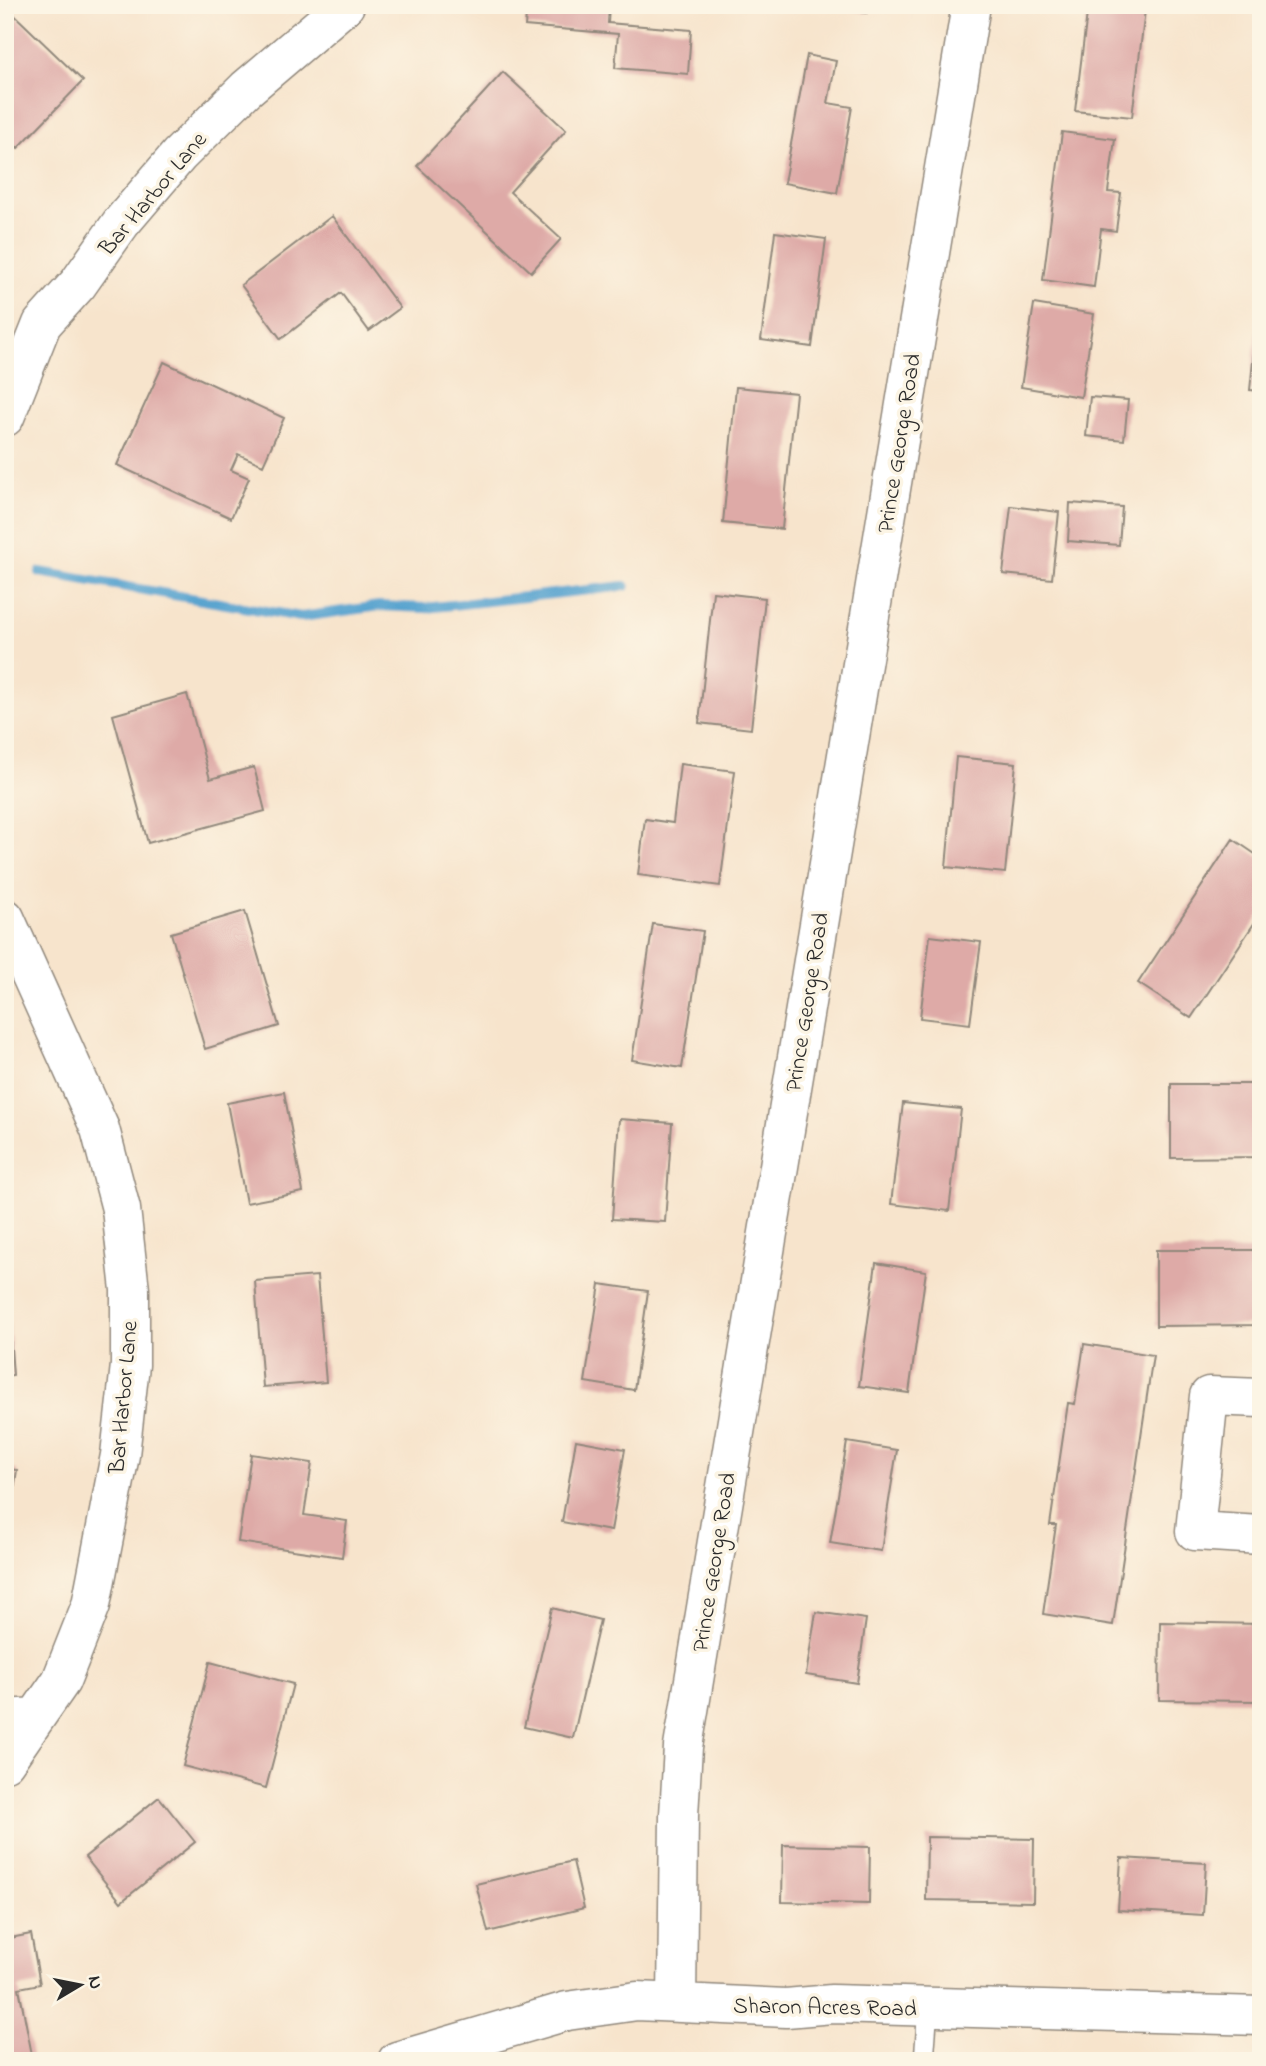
<svg xmlns="http://www.w3.org/2000/svg" width="1266" height="2066" font-family="'Indie Flower',sans-serif">
	<rect width="100%" height="100%" fill="#fcf5e5"/>
	<filter id="ink" filterUnits="userSpaceOnUse"><feTurbulence type="fractalNoise" baseFrequency=".0143" numOctaves="2"/><feDisplacementMap in="SourceGraphic" scale="14" xChannelSelector="R" yChannelSelector="G"/><feConvolveMatrix kernelMatrix="1 2 1 2 8 2 1 2 1" color-interpolation-filters="sRGB"/></filter>
	<filter id="wash" filterUnits="userSpaceOnUse"><feTurbulence type="fractalNoise" baseFrequency=".00686" numOctaves="4" result="noise"/><feDisplacementMap in="SourceGraphic" scale="28" xChannelSelector="R" yChannelSelector="G"/><feGaussianBlur stdDeviation="1.57" result="paint"/><feColorMatrix in="noise" values="0 0 0 0 0 0 0 0 0 0 0 0 0 0 0 0 0 1.4 0 .05"/><feComposite in="paint" operator="in"/></filter>
	<g filter="url(#wash)">
		<rect width="100%" height="100%" fill="#f7e4cc"/>
		<g fill="none" stroke-linecap="round" stroke-linejoin="round">
			<path stroke="#57a3cf" stroke-width="10" d="M40,572L301,617L379,606L425,608L625,586"/>
		</g>
		<g id="blocks">
			<path fill="#deaaa7" d="M527,5H609L608,23L691,30L688,74L615,68L618,34L525,26Z
				M822,5H868L867,13Z
				M1088,5L1145,10L1132,117L1075,111Z
				M5,6L83,81L18,148L5,136V70L11,64L5,58Z
				M807,55L836,61L828,103L852,107L837,193L784,183Z
				M503,72L566,130L510,192L561,239L531,272L417,166Z
				M1062,132L1115,139L1108,192L1121,193L1116,231L1101,229L1094,287L1043,280Z
				M332,216L400,308L369,331L341,293L281,339L241,285Z
				M775,232L826,239L812,347L761,340Z
				M1034,304L1094,314L1081,397L1021,387Z
				M1259,304H1261V391L1250,390Z
				M164,362L284,418L263,465L238,454L231,470L249,478L231,518L117,465Z
				M736,387L796,393L782,529L723,523Z
				M1090,397L1128,400L1124,440L1086,436Z
				M1070,503L1122,507L1119,545L1068,541Z
				M1011,506L1059,512L1052,579L1003,574Z
				M713,592L765,598L751,729L699,723Z
				M187,694L210,779L254,767L265,811L148,843L113,715Z
				M956,757L1016,763L1005,873L946,867Z
				M680,764L735,771L720,886L638,875L645,819L673,823Z
				M1233,839L1261,858V913L1191,1018L1138,983Z
				M245,911L279,1026L205,1049L171,933Z
				M653,924L703,931L682,1068L632,1060Z
				M930,936L981,942L970,1024L920,1018Z
				M1171,1084H1261V1157L1171,1158Z
				M284,1092L303,1192L246,1203L227,1103Z
				M903,1103L961,1109L949,1211L891,1204Z
				M619,1119L672,1123L665,1222L612,1219Z
				M1156,1250H1261V1325L1156,1326Z
				M876,1263L926,1271L909,1393L859,1386Z
				M317,1276L326,1382L263,1387L255,1281Z
				M600,1284L648,1291L634,1390L585,1382Z
				M5,1294H7L13,1375L5,1376Z
				M1084,1344L1153,1355L1113,1625L1043,1614L1056,1525H1050L1068,1403L1075,1404Z
				M576,1440L625,1449L611,1531L562,1522Z
				M847,1442L897,1450L881,1551L830,1543Z
				M251,1454L312,1463L304,1515L347,1521L342,1557L238,1542Z
				M5,1469L17,1470L11,1510H5Z
				M552,1608L600,1620L573,1738L524,1727Z
				M816,1612L866,1619L857,1683L806,1675Z
				M1160,1622L1261,1624V1701L1159,1700Z
				M210,1662L293,1684L266,1788L183,1766Z
				M159,1797L195,1842L121,1902L85,1857Z
				M927,1837L1034,1839L1033,1902L926,1900Z
				M783,1845L870,1847L869,1904L782,1902Z
				M1121,1858L1206,1863L1203,1915L1118,1910Z
				M573,1861L584,1908L488,1932L476,1884Z
				M31,1934L40,1984L19,1988L32,2055L5,2060V1939Z"/>
		</g>
	</g>
	<g filter="url(#ink)">
		<use href="#blocks" fill-opacity="0" stroke="#91887c" stroke-width="2"/>
		<g fill="none" stroke-linecap="round" stroke-linejoin="round">
			<g stroke="#91887c" stroke-width="22">
				<path id="service" d="M924,2061L928,2007"/>
			</g>
			<g stroke="#91887c" stroke-width="41">
				<path id="minor" d="M5,417L42,324L78,284L121,223L179,155L246,89L345,5
					M5,918L100,1129L121,1209L130,1290V1365L120,1455L91,1605L61,1681L36,1717
					M1261,1398L1209,1396L1195,1531L1261,1535
					M5,1719L36,1717L5,1762
					M677,2002L679,1815L683,1747L971,5
					M397,2061L567,2011L637,2001L786,2008L832,2004L1261,2016"/>
			</g>
			<use href="#service" stroke="#fff" stroke-width="19"/>
			<use href="#minor" stroke="#fff" stroke-width="38"/>
		</g>
	</g>
	<g text-anchor="middle" stroke-width="7" stroke-linejoin="round" paint-order="stroke">
		<g font-size="23" fill="#2b2b2b" stroke="#fcf5e5">
			<text transform="translate(152 193) rotate(-50)" y="8">Bar Harbor Lane</text>
			<text transform="translate(898 443) rotate(-81)" y="8">Prince George Road</text>
			<text transform="translate(806 1002) rotate(-81)" y="8">Prince George Road</text>
			<text transform="translate(122 1397) rotate(-85)" y="8">Bar Harbor Lane</text>
			<text transform="translate(713 1562) rotate(-81)" y="8">Prince George Road</text>
			<text transform="translate(825 2006) rotate(1)" y="8">Sharon Acres Road</text>
		</g>
	</g>
	<rect width="1266" height="2066" fill="none" stroke="#fcf5e5" stroke-width="28"/>
	<g transform="translate(80 1985) rotate(80)" stroke="#fcf5e5" stroke-width="5" paint-order="stroke">
	<path d="M0-5L12 26L0 18L-12 26Z" fill="#2b2b2b"/>
	<text y="-10" font-size="19" font-weight="bold" text-anchor="middle" fill="#2b2b2b">N</text>
	</g>
</svg>
